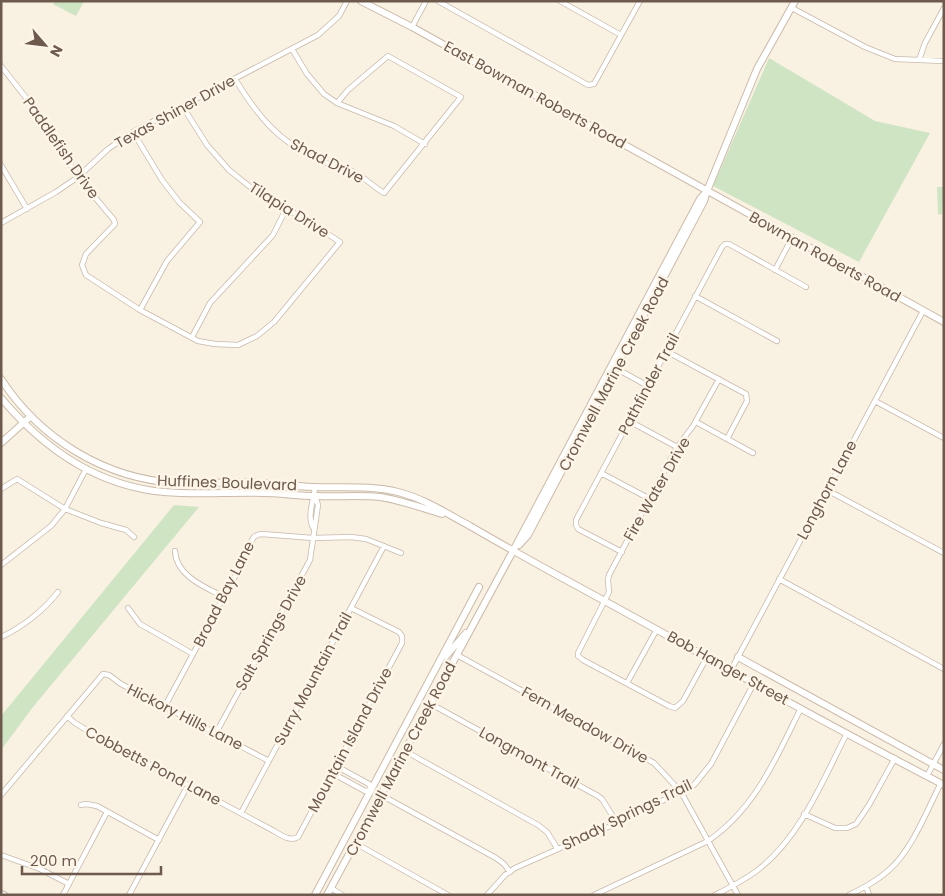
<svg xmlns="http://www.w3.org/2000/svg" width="945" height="896" font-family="Poppins,sans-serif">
	<rect width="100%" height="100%" fill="#f9f1e2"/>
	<path fill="#cfe4c3" d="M55,1H84L76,16L53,4Z
		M769,58L875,121L930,133L859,262L713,186Z
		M937,187H944L942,215L938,214Z
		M174,505L199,507L33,707L1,750V716Z"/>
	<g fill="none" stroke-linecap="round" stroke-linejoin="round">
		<g stroke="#c7b9ab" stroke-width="6">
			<path id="street" d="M438,1L588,85L594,84L640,1
				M560,1L621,35
				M792,8L865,47L895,59L944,61
				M412,27L426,1
				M292,49L307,74L324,94L337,103L394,126L425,144
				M919,60L925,43L944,8
				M1,66L38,113L78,177L114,220L115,224L86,254L82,265L86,275L140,310L198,341L215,344L238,345L257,336L274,322L340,242L303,218L259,194L229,170L207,145L183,107
				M235,79C257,115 277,140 316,159C329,165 343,166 356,173C366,179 374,187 384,193L461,97L388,56L348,90L337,103
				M133,132L162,180L179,202L200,222L167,261L140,310
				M1,165L27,209
				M1,223L56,192L78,177L108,149L133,132L318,35L339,16L347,1
				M775,270L792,238
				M695,296L777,341
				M192,337L210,303L273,235L286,209
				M666,351L746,394L747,401L727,439
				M617,369L648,386
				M875,401L944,438
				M629,421L677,447
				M696,422L753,453
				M601,473L650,499
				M1,489L17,479L65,509L101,523L126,530L134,537
				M827,490L944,553
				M314,529C306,517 314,500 315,487
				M175,551C176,576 205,587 224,597
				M622,552L578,529L576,525V520L722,247L725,244H729L806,287
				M1,565L51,526L65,509L86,469
				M779,579L944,669
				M128,608L140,624L193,654
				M1,637C23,627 44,610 58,592
				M457,655L654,763L681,792L738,895
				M707,657L683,701L675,708L669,706L583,660L578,656V653L609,592L608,580L609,575L677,447L693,426L719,379
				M731,670L923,311
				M627,683L657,629
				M431,704L598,796L602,799L617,823
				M165,706L248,552C252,543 250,535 262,534L313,538L351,537L366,539L401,553
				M67,716L75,723L98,737L274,831C281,835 290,842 298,837L402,643V636L399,632L351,608
				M216,733L310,560L318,505L315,496
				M405,751L538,825L547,832L557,848
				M332,773L365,791L372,790L369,784L336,766
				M927,776L944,744
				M1,795L103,674L109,675L121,684L269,761
				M381,795L496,858L504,864L510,872
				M81,805L86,804L97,806L159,840
				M241,813L384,546
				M804,814L835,828H847L856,824L869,805L895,758
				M355,843L448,895
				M1,855L40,869L69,884
				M866,886L869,895
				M331,888L342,895
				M63,895L107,812
				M129,895L188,785
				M487,895L505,875L515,868L617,823L694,785L711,764L754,683
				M594,895L708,841C756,808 776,758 801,708
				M715,895C731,887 745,880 759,869C801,836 823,780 847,733
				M849,895C863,888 877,881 889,870C912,850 927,810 941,783"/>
		</g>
		<g stroke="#cbbaa9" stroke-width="8">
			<path id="secondary" d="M361,1L412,27L944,322
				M1,379C40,439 105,479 177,483C200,484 222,482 245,482C268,483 291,486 314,487C342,488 371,485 398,492C425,499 446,513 470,526C499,543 528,559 557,575C686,645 814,718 944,785
				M1,398C44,449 96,486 164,492C197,495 230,492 263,493C280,493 298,496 316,496C337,497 359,495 380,497C401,500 422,508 442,514
				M1,443L30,417
				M519,545L528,535L704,201L707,191L757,69L795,1
				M446,656L466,633
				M738,657L944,770
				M1,894L4,895
				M315,895L479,587
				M327,895L513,551L700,199L707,191"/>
		</g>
		<use href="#street" stroke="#fff" stroke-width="4.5"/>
		<use href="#secondary" stroke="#fff" stroke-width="6"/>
	</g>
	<g text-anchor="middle" stroke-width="5" stroke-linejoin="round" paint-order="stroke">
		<g font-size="15" fill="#6d5a4c" stroke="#fcf5e8">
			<text transform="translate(535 95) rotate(29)" y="5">East Bowman Roberts Road</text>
			<text transform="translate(175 112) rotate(-29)" y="5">Texas Shiner Drive</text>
			<text transform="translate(61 148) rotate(55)" y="5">Paddlefish Drive</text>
			<text transform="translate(327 161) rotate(27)" y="5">Shad Drive</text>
			<text transform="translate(289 210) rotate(32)" y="5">Tilapia Drive</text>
			<text transform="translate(825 257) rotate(29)" y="5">Bowman Roberts Road</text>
			<text transform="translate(614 374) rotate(-62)" y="5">Cromwell Marine Creek Road</text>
			<text transform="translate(649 384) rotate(-62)" y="5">Pathfinder Trail</text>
			<text transform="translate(227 483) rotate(2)" y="5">Huffines Boulevard</text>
			<text transform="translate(657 489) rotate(-60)" y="5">Fire Water Drive</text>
			<text transform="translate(827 490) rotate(-62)" y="5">Longhorn Lane</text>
			<text transform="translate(224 594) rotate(-63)" y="5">Broad Bay Lane</text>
			<text transform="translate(271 633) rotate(-61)" y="5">Salt Springs Drive</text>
			<text transform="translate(728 668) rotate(29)" y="5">Bob Hanger Street</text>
			<text transform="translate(313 679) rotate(-62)" y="5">Surry Mountain Trail</text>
			<text transform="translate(185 717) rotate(27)" y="5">Hickory Hills Lane</text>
			<text transform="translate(585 725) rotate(29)" y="5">Fern Meadow Drive</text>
			<text transform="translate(350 740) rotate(-62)" y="5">Mountain Island Drive</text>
			<text transform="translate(529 758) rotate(29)" y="5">Longmont Trail</text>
			<text transform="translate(401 759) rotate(-62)" y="5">Cromwell Marine Creek Road</text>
			<text transform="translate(153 766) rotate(28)" y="5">Cobbetts Pond Lane</text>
			<text transform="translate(627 815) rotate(-26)" y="5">Shady Springs Trail</text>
		</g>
	</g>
	<rect width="945" height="896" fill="none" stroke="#6d5a4c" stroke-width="5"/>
	<g transform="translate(45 45) rotate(118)" stroke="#fcf5e8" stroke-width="4" paint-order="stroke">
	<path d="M0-4L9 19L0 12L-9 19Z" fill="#6d5a4c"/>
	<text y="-8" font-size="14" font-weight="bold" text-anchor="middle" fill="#6d5a4c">N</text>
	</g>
	<path d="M22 866v8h139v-8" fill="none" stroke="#6d5a4c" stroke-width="2.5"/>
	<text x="30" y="866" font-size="15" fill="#6d5a4c" stroke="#fcf5e8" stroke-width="4" paint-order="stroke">200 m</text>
</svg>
